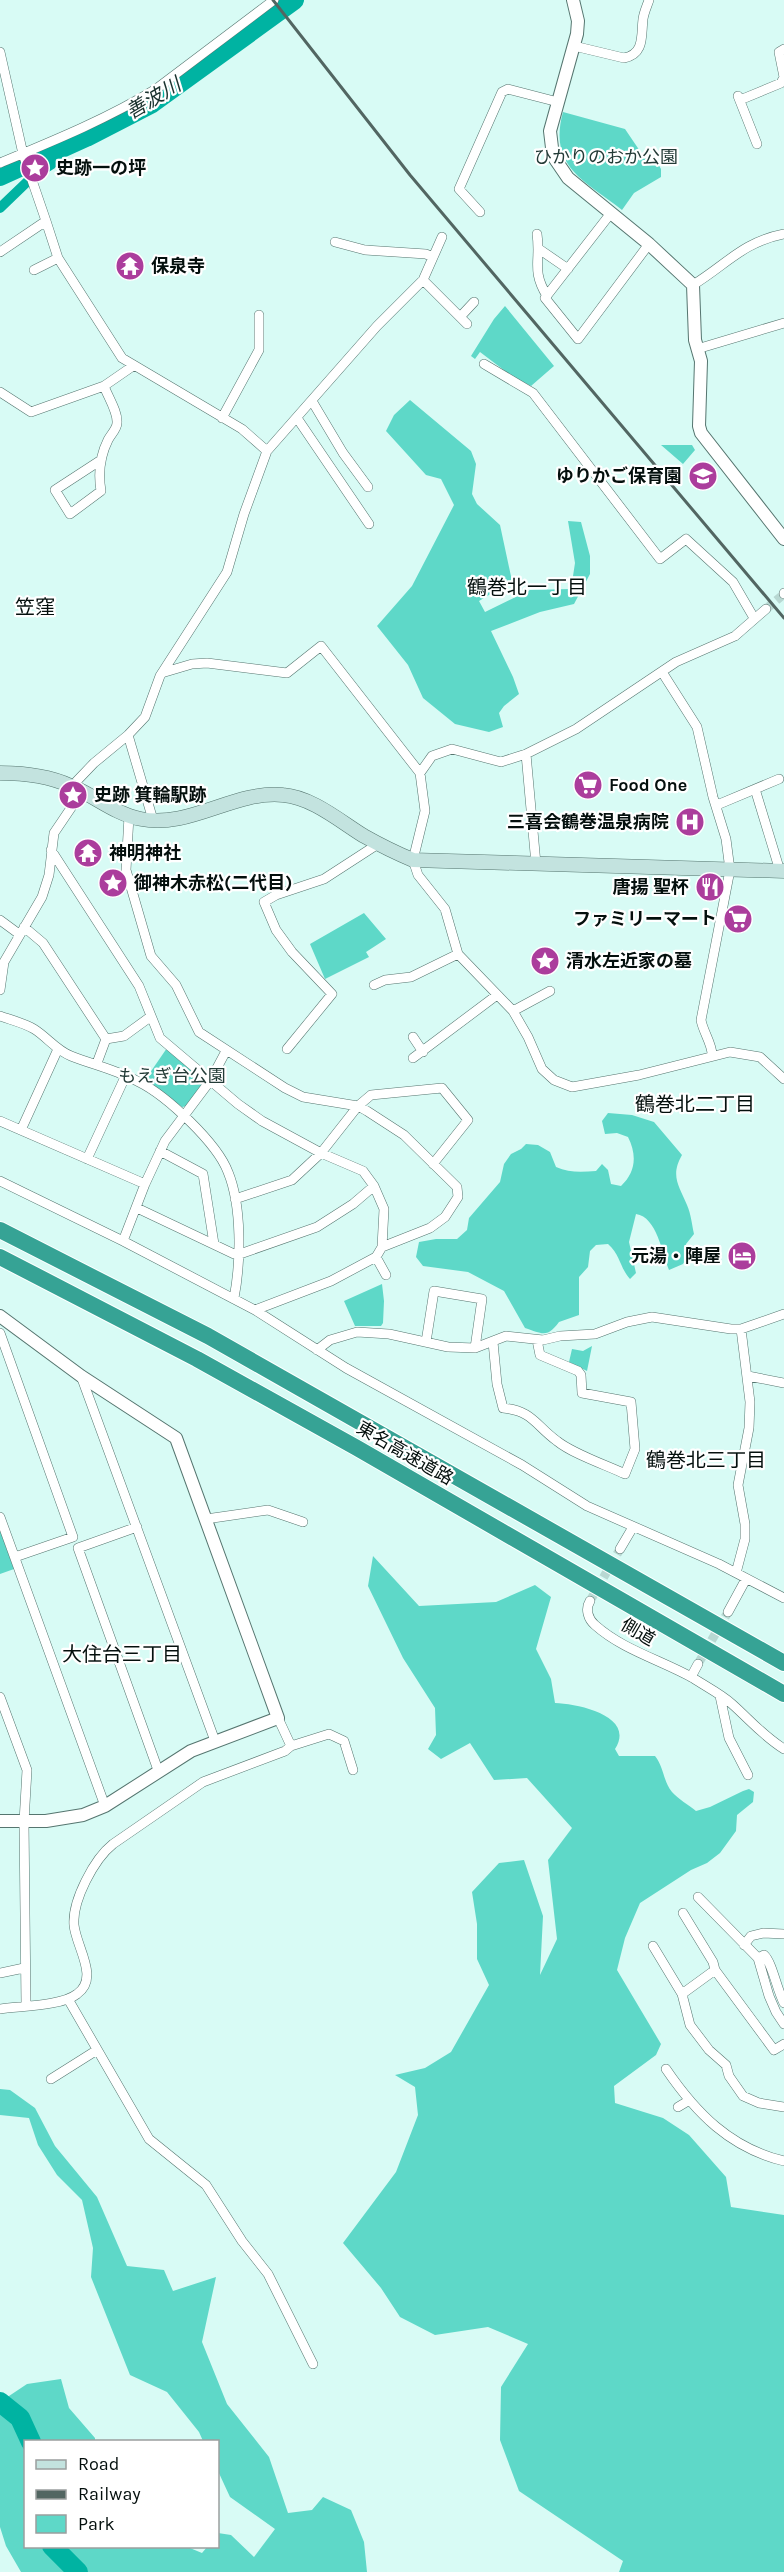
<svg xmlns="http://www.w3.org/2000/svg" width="784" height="2572" font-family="Karla,'Noto Sans JP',sans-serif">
	<rect width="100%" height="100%" fill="#d8fbf5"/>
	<path fill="#5ed8c8" d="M563,112L625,129L644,157L657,162L661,169V177L634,193L622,210C584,180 548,167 563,112Z
		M505,306L554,366L531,386L513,377L480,352L475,359L471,356L494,319Z
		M410,400L471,451L476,464L472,494L477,504L500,525L512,581L479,601L485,612L530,590L571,589L575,563L568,521L581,522L590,556V574L574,604L540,612L491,631L513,677L519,694L504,706L499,713L503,727L489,732L455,724L423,698L408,665L377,626L412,586L454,505L441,479L426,475L386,431L394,415Z
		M661,445H692L695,450L683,464Z
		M364,913L386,939L366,952L369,957L325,979L310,944Z
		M167,1048L200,1075L203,1084L187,1106L182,1107L145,1080Z
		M608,1113L632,1115L654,1122L682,1155C670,1176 679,1186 687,1205C691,1214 692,1225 694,1234L686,1244L688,1256L683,1264L669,1270C662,1253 657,1217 636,1214L629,1242L636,1273L630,1279C619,1266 621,1256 608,1244L596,1245L590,1251L588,1267L579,1277V1315L559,1322C547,1338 543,1334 525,1328L504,1291L468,1272L423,1266L416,1257L419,1242L436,1239H457L467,1230L469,1218L500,1182L504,1164L511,1154L521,1149L526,1144L538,1145L550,1152L556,1167C569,1173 582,1172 596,1171L602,1164L608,1170L611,1184L621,1186C636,1172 637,1155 628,1137L617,1133L605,1134L602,1121Z
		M382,1284L384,1301L383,1323L381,1326H355L344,1301Z
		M592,1346L587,1371L569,1362L572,1349L583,1351Z
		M0,1530L14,1569L0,1574Z
		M373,1556L419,1606L496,1602L535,1585L551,1597L536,1649L551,1679L555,1703C579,1704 636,1716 615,1749L619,1756H655C664,1767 663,1781 672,1792C678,1799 689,1805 696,1811L710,1807L743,1791L749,1789L754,1792L753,1802L737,1815L736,1831L720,1853L707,1863L691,1870L640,1903L625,1938L617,1970L661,2044L656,2055L614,2086L615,2103L663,2118L689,2135L726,2177L731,2207L784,2215V2572H619L623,2561L519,2491L500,2440L501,2387L528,2344L488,2327L435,2335L400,2317L381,2288L343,2243L396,2172L418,2115L415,2087L395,2075L425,2068L451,2052L489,1985L477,1959V1924L472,1892L499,1863L524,1860L543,1916L540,1975L557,1939L548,1860L572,1828L527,1778L494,1780L470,1743L441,1759L428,1749L436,1735L435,1708L403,1658L368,1586Z
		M0,2089L10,2090L35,2108L55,2146L97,2197L127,2266L164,2270L173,2291L216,2277L202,2342L227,2404L269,2457L288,2513L312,2510L323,2497L351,2510L364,2542L367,2572H21L6,2546L0,2527V2402L27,2384L61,2379L69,2408L95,2438V2441L26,2442V2546H185L202,2553L207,2547L218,2546V2533L231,2535L254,2557L275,2529L230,2497L218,2471V2442L203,2441L199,2432L167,2392L130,2375L91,2277L93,2248L82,2200L57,2175L38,2145L29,2118L0,2115Z"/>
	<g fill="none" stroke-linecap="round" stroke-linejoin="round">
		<path stroke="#00b3a2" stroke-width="10" d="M36,174L52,164
			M0,208L28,181"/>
		<path stroke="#00b3a2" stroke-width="20" d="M0,176L86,137L152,103L294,0
			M0,2402L20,2418L31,2442
			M52,2546L78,2572"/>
		<path stroke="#b8d8d2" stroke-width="9" stroke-dasharray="9 4.5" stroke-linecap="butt" d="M766,609L784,594
			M590,1601L620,1549
			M698,1664L728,1612"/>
		<g stroke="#55756f" stroke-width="10">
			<path id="minor" d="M574,46L624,58C645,54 641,35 643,19C644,12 647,6 649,0
				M0,52L23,154L46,221L0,252
				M738,96L757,144
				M740,100L781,83L784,77L779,52L784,49
				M0,163C53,141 107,119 156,89L274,0
				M480,212L459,189L502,92L508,89L558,102
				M611,213L545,298L578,339L649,244
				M46,221L58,258L122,358L242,429L267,451
				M537,234C541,261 531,270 547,296
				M335,242L365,250L426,254L432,257
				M539,249L568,269
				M34,270L58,258
				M423,280L467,324
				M693,285C727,264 743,242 784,234
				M460,317L474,302
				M697,349L784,323
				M484,364L533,393L660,559L686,539L733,582L754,618
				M0,392L31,412L104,386L133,366
				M312,401L343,453L368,487
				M222,418L259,350V315
				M297,418L369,524
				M101,460L55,490L70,514L101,491C98,473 100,456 108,440C111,434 117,429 117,423C118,412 108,397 104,386
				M784,594V593
				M766,609L735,636L676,662L576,729L526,754L501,762L452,749L432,756L420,773L425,811L413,860L418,875L445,909L458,954L513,1011L528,1037L542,1069L554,1080L572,1087L639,1075L730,1052L760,1057L784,1079
				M165,672L192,664L207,663L287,673L321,646L420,773
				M662,672L697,727L713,797L726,839L730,870L701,1020C703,1032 713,1045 712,1056
				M128,735L153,820
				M526,754L536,864
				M72,786L94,763L128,735L145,717L160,676L227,572L244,514L267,451L377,326L423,280L442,237
				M755,789L780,871
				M717,805L779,779
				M129,816L126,870L151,956L176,985L199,1032L285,1088L303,1097L358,1106L367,1111L404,1135L457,1187L458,1197L445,1217L430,1228L382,1247
				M51,850L139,986L160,1038L238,1104L262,1121L321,1153L363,1171L374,1186L384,1209L382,1247L376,1257L331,1281L255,1310
				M0,920L19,934
				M24,927L43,943L106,1039
				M374,985L385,980L411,977L458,954
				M0,990L4,962L42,897L49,875L54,833L75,802L85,793
				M513,1011L550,991
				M0,1016C11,1020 24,1023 34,1029C47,1037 56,1050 71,1056C94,1065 117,1070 139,1082C167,1096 217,1143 228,1172C242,1206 241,1262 234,1298
				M413,1037L423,1052
				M287,1049L332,994L292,952L276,930L264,902L276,895L324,879L378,844
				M413,1058L497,995
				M97,1063L106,1039L124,1036L150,1017
				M0,1121L145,1184
				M21,1130L58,1049
				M160,1151L203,1174L214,1244
				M87,1159L126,1075
				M0,1181L123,1241L255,1310L346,1368L522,1465L587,1506L719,1564L784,1598
				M235,1199L292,1180L321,1153L358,1106L371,1095L442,1088L468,1120L433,1164
				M137,1208L234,1254H240L317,1227L353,1204L374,1186
				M123,1241L145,1184L165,1141L210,1081L226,1051
				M376,1257L386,1275
				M0,1333L73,1537L15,1557
				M426,1342L434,1291L482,1299L475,1348
				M493,1342L497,1384L503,1408C533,1411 535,1425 557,1441C573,1454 606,1465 625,1474L635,1449L631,1402L582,1393L581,1375L578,1371L540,1355L537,1340
				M317,1350L330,1340L357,1332L389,1334L448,1347L475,1348L506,1336L543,1340L560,1336L595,1334L627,1322L652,1317L731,1329H741L784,1314
				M81,1376L215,1741
				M748,1376L784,1383
				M0,1517L105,1806
				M206,1519L268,1510L303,1522
				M137,1527L78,1548L158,1770
				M620,1549L633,1527
				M736,1573L745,1539V1524L738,1485L749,1428L750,1402L741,1329
				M590,1601C585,1609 588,1619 595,1625C623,1650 661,1660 693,1678C705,1686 721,1694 732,1704C750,1720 762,1735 784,1749
				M728,1612L746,1579
				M691,1677L698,1664
				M720,1696L729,1738L748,1775
				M0,1697L27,1770L24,1822L26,2005
				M278,1718L291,1746
				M698,1897L758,1958L769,1996L776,2012L784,2024
				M683,1913L713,1962L715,1970L774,2050L784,2044
				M744,1945L751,1936L763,1933L784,1934
				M653,1946L682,1994
				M758,1958L764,1955C772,1962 777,1990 784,2003
				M715,1970L682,1994L690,2025L709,2050L726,2065L729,2076L743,2096L759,2103L784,2107
				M0,1973L24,1968
				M68,1999L149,2139L206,2185L242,2241L268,2274L313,2364
				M0,2009C20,2006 62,2006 77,1994C100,1978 76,1947 74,1925C72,1901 94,1859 113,1844L203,1782L285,1751L291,1746L329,1734L344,1741L353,1770
				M666,2069C696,2113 730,2148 784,2161
				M51,2079L97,2050
				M678,2107L688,2101"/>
		</g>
		<g stroke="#55756f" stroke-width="14">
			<path id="tertiary" d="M573,0L578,21L577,34L550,131L553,156L568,178L649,244L693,285L695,340L701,361L699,426L701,433L784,539
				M0,1316L81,1376L176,1438L278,1718L191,1751L105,1806L83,1815L46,1821H0"/>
		</g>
		<g stroke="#55756f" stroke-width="15">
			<path id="secondary" d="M0,773C24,773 49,776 71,786C95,796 115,814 141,819C189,829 235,790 283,795C312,797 341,822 364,836C380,845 396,853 413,860L784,871"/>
		</g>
		<g stroke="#fff" stroke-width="18">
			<path id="motorway" d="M0,1230L208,1336L784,1663
				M0,1257L197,1359L357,1448L784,1694"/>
		</g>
		<use href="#minor" stroke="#fff" stroke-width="9"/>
		<use href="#tertiary" stroke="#fff" stroke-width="12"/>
		<use href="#secondary" stroke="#c3e3df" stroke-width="14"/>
		<use href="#motorway" stroke="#36a395" stroke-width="16"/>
		<path stroke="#526662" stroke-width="3" d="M273,0L410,175L784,618"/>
	</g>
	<defs>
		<g id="sight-disc" transform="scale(1.5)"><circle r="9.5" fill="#ab3d9c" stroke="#fff"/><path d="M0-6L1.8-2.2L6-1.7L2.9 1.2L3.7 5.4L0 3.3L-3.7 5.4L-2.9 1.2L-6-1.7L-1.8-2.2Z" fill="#fff"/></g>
		<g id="temple-disc" transform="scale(1.5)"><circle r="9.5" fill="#ab3d9c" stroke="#fff"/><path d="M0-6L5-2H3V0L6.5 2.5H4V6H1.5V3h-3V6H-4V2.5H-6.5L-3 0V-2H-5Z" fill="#fff"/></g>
		<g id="school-disc" transform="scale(1.5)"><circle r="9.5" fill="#ab3d9c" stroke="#fff"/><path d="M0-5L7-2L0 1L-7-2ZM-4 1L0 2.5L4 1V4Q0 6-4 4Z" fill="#fff"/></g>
		<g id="supermarket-disc" transform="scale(1.5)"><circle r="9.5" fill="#ab3d9c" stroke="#fff"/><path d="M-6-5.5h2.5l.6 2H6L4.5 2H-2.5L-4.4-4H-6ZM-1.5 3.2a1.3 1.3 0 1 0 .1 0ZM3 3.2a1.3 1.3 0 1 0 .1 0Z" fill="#fff"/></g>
		<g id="hospital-disc" transform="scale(1.5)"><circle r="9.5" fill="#ab3d9c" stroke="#fff"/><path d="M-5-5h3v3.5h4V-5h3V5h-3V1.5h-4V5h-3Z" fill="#fff"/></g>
		<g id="restaurant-disc" transform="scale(1.5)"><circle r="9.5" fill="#ab3d9c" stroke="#fff"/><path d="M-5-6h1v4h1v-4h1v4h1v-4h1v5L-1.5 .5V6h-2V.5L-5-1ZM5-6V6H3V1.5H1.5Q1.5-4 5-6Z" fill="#fff"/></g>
		<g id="hotel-disc" transform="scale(1.5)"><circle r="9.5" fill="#ab3d9c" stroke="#fff"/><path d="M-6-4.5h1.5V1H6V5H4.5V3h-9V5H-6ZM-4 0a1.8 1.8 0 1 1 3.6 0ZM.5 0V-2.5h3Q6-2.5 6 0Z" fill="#fff"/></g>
	</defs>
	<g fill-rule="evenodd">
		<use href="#sight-disc" x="35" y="168"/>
		<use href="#temple-disc" x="130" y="266"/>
		<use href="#school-disc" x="703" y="476"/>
		<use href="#supermarket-disc" x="588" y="785"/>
		<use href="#sight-disc" x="73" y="795"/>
		<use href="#hospital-disc" x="690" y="822"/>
		<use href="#temple-disc" x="88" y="853"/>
		<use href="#sight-disc" x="113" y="883"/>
		<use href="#restaurant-disc" x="710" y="887"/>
		<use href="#supermarket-disc" x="738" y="919"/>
		<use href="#sight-disc" x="545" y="961"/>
		<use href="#hotel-disc" x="742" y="1256"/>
	</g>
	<g text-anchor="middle" stroke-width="4.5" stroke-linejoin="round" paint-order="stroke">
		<g font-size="18" fill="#233b37" stroke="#fff">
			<text x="606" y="163">ひかりのおか公園</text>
			<text x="172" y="1082">もえぎ台公園</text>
		</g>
		<g font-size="18" font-weight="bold" fill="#040f0d" stroke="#fff" text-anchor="start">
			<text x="56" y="174">史跡一の坪</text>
			<text x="151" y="272">保泉寺</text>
			<text x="682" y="482" text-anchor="end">ゆりかご保育園</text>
			<text x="609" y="791">Food One</text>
			<text x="94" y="801">史跡 箕輪駅跡</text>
			<text x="669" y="828" text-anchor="end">三喜会鶴巻温泉病院</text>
			<text x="109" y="859">神明神社</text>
			<text x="134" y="889">御神木赤松(二代目)</text>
			<text x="689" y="893" text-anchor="end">唐揚 聖杯</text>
			<text x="717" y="925" text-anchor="end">ファミリーマート</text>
			<text x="566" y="967">清水左近家の墓</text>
			<text x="721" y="1262" text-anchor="end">元湯・陣屋</text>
		</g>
		<g font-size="18" fill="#040f0d" stroke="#fff">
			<text transform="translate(405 1453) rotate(30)" y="6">東名高速道路</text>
			<text transform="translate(638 1632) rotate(30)" y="6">側道</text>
		</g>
		<g font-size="20" font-style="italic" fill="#1a322e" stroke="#fff">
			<text transform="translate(153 98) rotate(-31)" y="7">善波川</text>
		</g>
		<g font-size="20" fill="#040f0d" stroke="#fff">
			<text x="527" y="594">鶴巻北一丁目</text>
			<text x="35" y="614">笠窪</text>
			<text x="695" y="1111">鶴巻北二丁目</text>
			<text x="706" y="1467">鶴巻北三丁目</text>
			<text x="122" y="1661">大住台三丁目</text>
		</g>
	</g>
	<rect x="24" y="2440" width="195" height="108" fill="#ffffff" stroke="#9b9f9e" stroke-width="1.5"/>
	<rect x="36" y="2460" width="30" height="9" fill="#c3e3df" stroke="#9b9f9e" stroke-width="1.5"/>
	<text x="78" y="2470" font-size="18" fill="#040f0d">Road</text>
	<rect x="36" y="2490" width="30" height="9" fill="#526662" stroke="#9b9f9e" stroke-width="1.5"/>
	<text x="78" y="2500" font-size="18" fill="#040f0d">Railway</text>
	<rect x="36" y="2515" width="30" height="18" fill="#5ed8c8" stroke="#9b9f9e" stroke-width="1.5"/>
	<text x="78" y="2530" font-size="18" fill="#040f0d">Park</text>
</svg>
